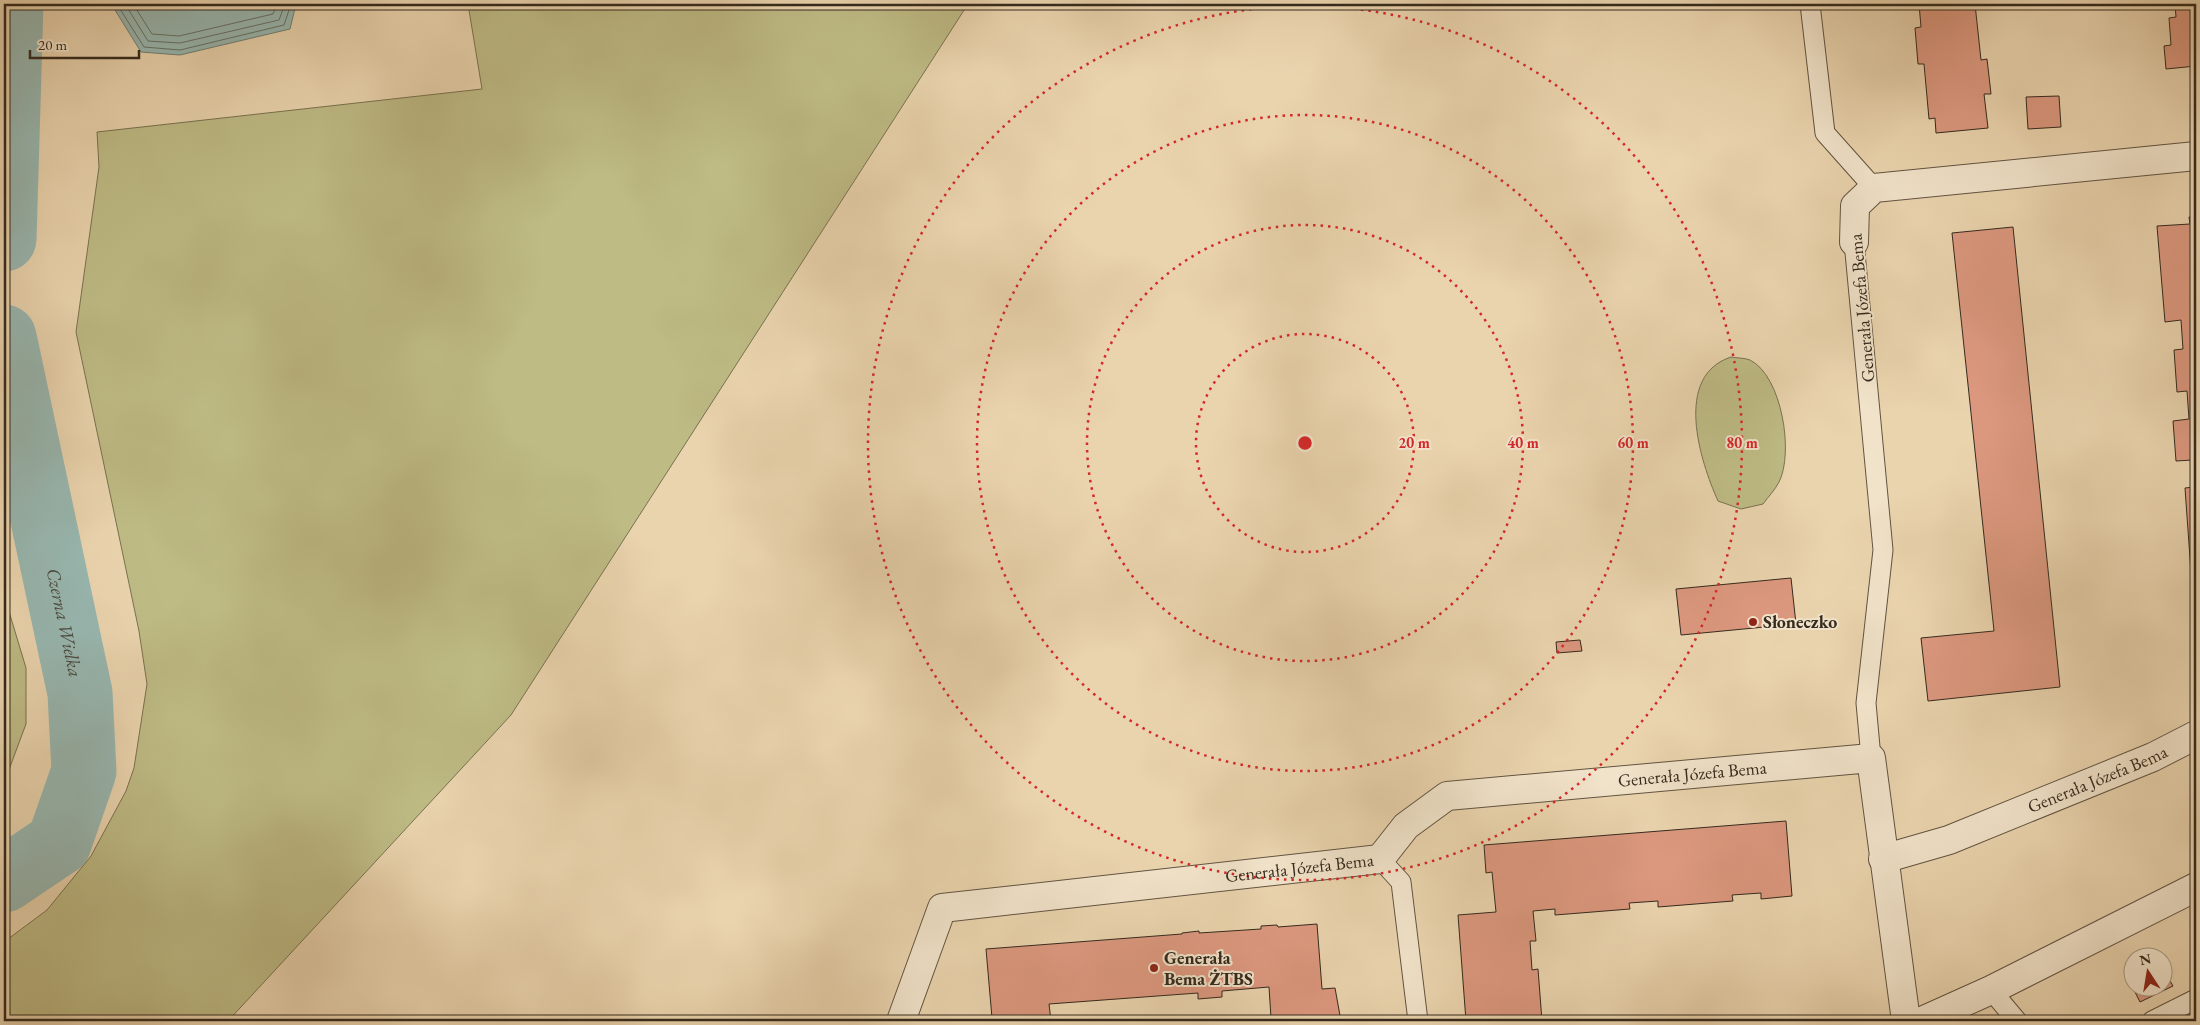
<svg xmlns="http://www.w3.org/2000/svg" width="2200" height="1025" font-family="'EB Garamond',serif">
	<rect width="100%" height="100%" fill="#ead4ae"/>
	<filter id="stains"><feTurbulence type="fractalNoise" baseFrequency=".004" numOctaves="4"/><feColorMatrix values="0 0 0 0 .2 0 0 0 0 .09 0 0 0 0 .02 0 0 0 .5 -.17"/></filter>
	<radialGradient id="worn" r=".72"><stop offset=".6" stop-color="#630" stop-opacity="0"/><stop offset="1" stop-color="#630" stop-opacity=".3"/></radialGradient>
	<path fill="#bebb85" stroke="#797252" d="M468,4H968L511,715L228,1021H4V942L47,910L91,856L126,791L134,768L147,684L139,631L76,332L99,167L97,132L482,89Z
		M1731,357C1737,358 1745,358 1750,360C1782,376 1794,453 1779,482C1775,490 1768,497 1763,504L1741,509L1718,501C1700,461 1673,376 1731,357Z
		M4,595L26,668V724L4,783Z"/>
	<path fill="#98b7b0" stroke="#707f76" d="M113,4H296L290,29L180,55L141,52L115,10Z"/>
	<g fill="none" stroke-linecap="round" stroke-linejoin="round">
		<path stroke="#667067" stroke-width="1" d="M118,4L120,9L144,47L180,50L284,25L291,4
			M125,4L148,41L180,43L279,20L285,4
			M133,4L152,34L179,36L273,14L277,4"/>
		<g stroke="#98b7b0" stroke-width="65">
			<path d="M4,239L11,4"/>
			<path id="s1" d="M4,337L80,693L84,771L59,843L4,880"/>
		</g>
	</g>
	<path fill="#dc987f" stroke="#342a1e" d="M1919,4H1975L1981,60L1987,59L1991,94H1984L1988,128L1936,133L1935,118L1929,119L1924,64H1918L1915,28L1921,27Z
		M2175,4H2196V66L2166,69L2164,46L2171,45L2169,18L2176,17Z
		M2059,96L2061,127L2028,129L2026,97Z
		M2196,216V601H2193L2185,488L2194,487L2192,460L2176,461L2173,421L2189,419L2187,391L2177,392L2174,350L2183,349L2181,320L2165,322L2157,226L2190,224L2189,217Z
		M2013,227L2060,687L1928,701L1921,638L1994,631L1952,233Z
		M1791,578L1796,624L1681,635L1676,589Z
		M1580,640L1582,651L1557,653L1556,642Z
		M1786,821L1792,896L1761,899V893L1732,895L1733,901L1658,907V901L1629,903L1630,909L1555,915V909L1533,911L1536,941H1530L1532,970L1538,969L1542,1021H1466L1458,915L1496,912L1492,872L1486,873L1484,845Z
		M1317,924L1322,989L1335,988L1341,1021H1279L1278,1018H1271L1269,987L1222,991V997L1198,999V993L1049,1004L1051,1021H981V1018H992L986,949L1182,934V933L1199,931V933L1261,929V926L1277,925L1278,927Z
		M2162,967L2173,986L2140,1002L2133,988H2162Z"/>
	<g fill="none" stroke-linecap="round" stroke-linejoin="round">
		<g stroke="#625442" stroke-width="21">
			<path id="lane" d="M1810,4L1825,133L1874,188
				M1854,242L1883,550L1866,703L1871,758
				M1380,859L1401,882L1418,1021
				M1991,990L2017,1021
				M2152,1021L2196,999"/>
		</g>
		<g stroke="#625442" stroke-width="30">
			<g id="street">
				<path d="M1854,242L1855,206L1874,188L2196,156"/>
				<path id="s2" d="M1883,859L1949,840L2153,757L2196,735"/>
				<path id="s3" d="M901,1021L942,908L1380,859L1406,826L1447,796L1871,758L1906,1021"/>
				<path d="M1922,1021L1991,990L2196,887"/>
			</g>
		</g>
		<use href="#lane" stroke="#f1e3ca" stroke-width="19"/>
		<use href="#street" stroke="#f1e3ca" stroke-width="28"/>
	</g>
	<g fill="none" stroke="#d62828" stroke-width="2.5" stroke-dasharray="2.5 5">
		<circle cx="1305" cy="443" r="109"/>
		<circle cx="1305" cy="443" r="218"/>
		<circle cx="1305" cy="443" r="328"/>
		<circle cx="1305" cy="443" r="437"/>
	</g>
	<g fill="#8f2418" stroke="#f1e3ca" stroke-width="2">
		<circle cx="1753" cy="622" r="5"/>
		<circle cx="1154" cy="968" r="5"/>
	</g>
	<g text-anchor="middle" stroke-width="4" stroke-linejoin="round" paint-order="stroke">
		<g font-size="18" fill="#342a1e" stroke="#f1e3ca">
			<text transform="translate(1862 308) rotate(-95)" y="6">Generała Józefa Bema</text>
			<text dy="6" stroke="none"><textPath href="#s3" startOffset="900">Generała Józefa Bema</textPath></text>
			<text dy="6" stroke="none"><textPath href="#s2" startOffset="229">Generała Józefa Bema</textPath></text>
			<text dy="6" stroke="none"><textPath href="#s3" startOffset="480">Generała Józefa Bema</textPath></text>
		</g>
		<g font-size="18" font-weight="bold" fill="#342a1e" stroke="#f1e3ca" text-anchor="start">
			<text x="1763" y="628">Słoneczko</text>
			<text x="1164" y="964">Generała<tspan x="1164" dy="21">Bema ŻTBS</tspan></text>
		</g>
		<g font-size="19" font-style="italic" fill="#4d4d42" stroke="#f1e3ca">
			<text dy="7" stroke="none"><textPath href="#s1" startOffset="292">Czerna Wielka</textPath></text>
		</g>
	</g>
	<circle cx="1305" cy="443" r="8" fill="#d62828" stroke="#f1e3ca" stroke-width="2.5"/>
	<g font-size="15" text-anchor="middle" font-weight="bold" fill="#d62828" stroke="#f1e3ca" stroke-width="4" stroke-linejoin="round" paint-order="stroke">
		<text x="1414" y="448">20 m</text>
		<text x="1523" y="448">40 m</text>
		<text x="1633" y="448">60 m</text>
		<text x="1742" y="448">80 m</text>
	</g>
	<rect width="2200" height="1025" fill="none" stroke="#ead4ae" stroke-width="20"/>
	<rect x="5" y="5" width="2190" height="1015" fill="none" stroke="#342a1e" stroke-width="2.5"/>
	<rect x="10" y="10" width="2180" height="1005" fill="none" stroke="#342a1e"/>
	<g transform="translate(2148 972) rotate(348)"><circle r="24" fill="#f1e3ca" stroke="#a59985"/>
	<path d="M0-4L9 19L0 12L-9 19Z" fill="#8f2418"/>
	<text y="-8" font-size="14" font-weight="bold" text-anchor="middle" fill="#342a1e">N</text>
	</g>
	<path d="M30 50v8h109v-8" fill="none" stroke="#342a1e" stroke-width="2.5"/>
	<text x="38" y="50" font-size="15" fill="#342a1e" stroke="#f1e3ca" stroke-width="4" paint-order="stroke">20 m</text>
	<rect width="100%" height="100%" filter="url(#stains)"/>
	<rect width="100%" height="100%" fill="url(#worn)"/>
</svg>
